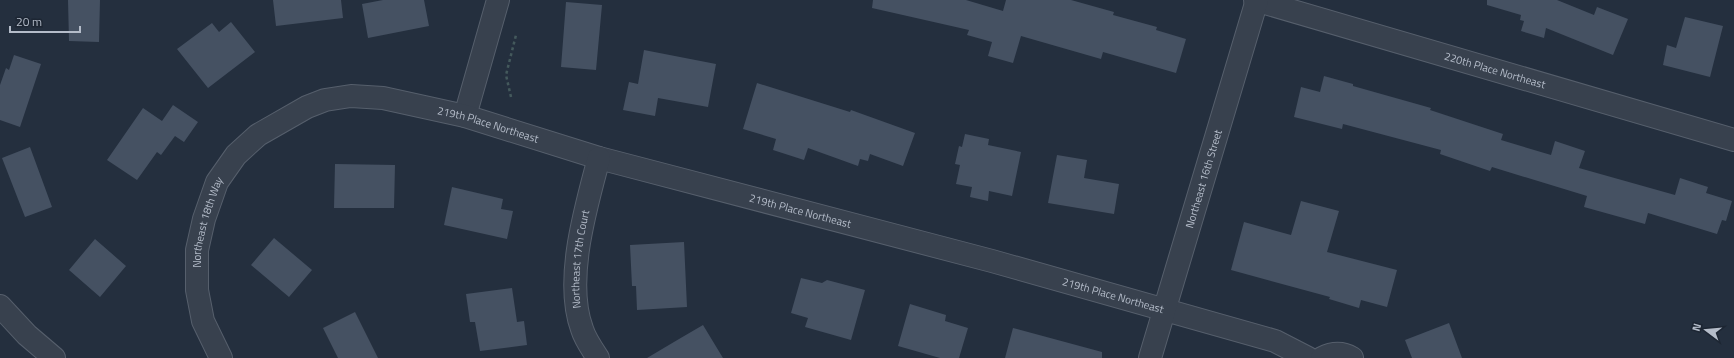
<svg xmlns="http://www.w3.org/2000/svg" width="1734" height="358" font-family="'Titillium Web',sans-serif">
	<rect width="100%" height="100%" fill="#242f3e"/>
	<path fill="#455162" d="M68,0H100L99,42L69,41Z
		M273,0H341L343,18L276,26Z
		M383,0H424L429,26L368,38L362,4Z
		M873,0H966L1003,11L1006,0H1071L1114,12L1113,15L1157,27L1156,30L1186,39L1176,73L1103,52L1101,59L1021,36L1013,63L988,56L992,42L967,35L969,30L872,8Z
		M1487,0H1557L1594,15L1597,7L1628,19L1613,55L1546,28L1544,38L1521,31L1524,21L1520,20L1521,15L1487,5Z
		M566,2L602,5L596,70L561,67Z
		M1685,17L1723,26L1710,77L1663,65L1667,45L1676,48Z
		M231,22L255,52L208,88L177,49L212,23L219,32Z
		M644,50L716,64L708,107L658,98L655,116L623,110L629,82L638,84Z
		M14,55L41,64L20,127L0,120V85L6,68L9,70Z
		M1324,76L1353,84V86L1431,108L1430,110L1503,134L1501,140L1551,155L1555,141L1585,151L1579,168L1675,195L1680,178L1708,187L1706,193L1732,201L1726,221L1722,220L1717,234L1648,213L1645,224L1584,207L1587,196L1492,167L1490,171L1440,154L1441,150L1343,124L1342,129L1294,117L1301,87L1320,92Z
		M757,83L850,112L851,110L915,133L903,166L870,154L868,161L860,159L858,166L808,148L804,160L773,150L776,139L743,129Z
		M173,105L198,122L184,142L175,136L161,155L157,152L137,180L107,160L143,108L162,121Z
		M965,134L989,139L988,145L1021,152L1012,196L989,191L988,201L970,197L972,187L956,184L960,165L955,164L959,146L962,147Z
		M30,147L52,207L25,217L2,158Z
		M1057,155L1087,160L1084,178L1119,184L1114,214L1048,203Z
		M335,164L395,165L394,208H334Z
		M452,187L503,199L501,209L513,211L507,239L444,225Z
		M1301,201L1339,211L1327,252L1397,270L1387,307L1361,300L1359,308L1329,299L1330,297L1231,270L1244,222L1291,235Z
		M274,238L312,270L289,297L251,265Z
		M95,239L126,266L100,297L69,270Z
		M684,242L687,307L637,310L636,286H632L630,245Z
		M801,278L822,283L827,280L865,290L851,340L805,327L808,318L791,313Z
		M512,288L517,322L524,321L527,345L480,351L475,322H470L466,294Z
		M910,304L946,315L945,321L968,328L959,358H940L898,346Z
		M355,312L378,358H338L323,328Z
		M1449,323L1462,358H1412L1405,340Z
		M703,325L723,358H647L679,339Z
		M1013,328L1102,352V358H1005Z"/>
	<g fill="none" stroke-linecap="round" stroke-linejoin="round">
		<g stroke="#565f6c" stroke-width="24">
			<g id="minor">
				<path id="s1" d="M1255,0L1734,140"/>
				<path d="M465,116L498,0"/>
				<path d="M0,306L27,335L54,358"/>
				<path id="s2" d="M221,358L203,321L197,290V250L204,219L217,182L236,155L258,135L307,107L325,100L351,96L383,98L465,116L599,158L992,261L1275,341L1308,358"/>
				<path id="s3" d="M598,358C592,349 585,339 582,329C564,280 586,207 599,158"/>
				<path d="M1322,358C1332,353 1342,352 1352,358"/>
			</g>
		</g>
		<g stroke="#565f6c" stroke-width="24">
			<g id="tertiary">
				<path id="s4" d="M1150,358L1257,0"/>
			</g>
		</g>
		<path stroke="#44595c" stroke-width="2.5" stroke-dasharray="3 3" stroke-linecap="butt" d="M511,97L506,75L516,35"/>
		<use href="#minor" stroke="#38414e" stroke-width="22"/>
		<use href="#tertiary" stroke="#38414e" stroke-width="22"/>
	</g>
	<g text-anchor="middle" stroke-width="4" stroke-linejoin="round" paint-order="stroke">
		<g font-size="11" fill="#b4bcc9" stroke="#1d2633">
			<text dy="4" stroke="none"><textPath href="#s1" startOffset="250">220th Place Northeast</textPath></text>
			<text dy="4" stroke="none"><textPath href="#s2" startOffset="489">219th Place Northeast</textPath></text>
			<text dy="4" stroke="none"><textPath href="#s4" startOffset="187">Northeast 16th Street</textPath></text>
			<text dy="4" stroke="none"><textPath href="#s2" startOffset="813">219th Place Northeast</textPath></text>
			<text dy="4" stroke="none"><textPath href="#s2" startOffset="142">Northeast 18th Way</textPath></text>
			<text dy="4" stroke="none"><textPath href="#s3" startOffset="104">Northeast 17th Court</textPath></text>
			<text dy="4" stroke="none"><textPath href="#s2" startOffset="1137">219th Place Northeast</textPath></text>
		</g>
	</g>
	<g transform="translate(1706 330) rotate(286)" stroke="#1d2633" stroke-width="3" paint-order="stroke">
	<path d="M0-3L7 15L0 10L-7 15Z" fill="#b4bcc9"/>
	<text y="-6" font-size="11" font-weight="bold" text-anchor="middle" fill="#b4bcc9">N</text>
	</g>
	<path d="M10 26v6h70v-6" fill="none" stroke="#b4bcc9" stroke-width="2"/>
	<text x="16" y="26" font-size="12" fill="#b4bcc9" stroke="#1d2633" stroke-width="3" paint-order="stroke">20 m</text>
</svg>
